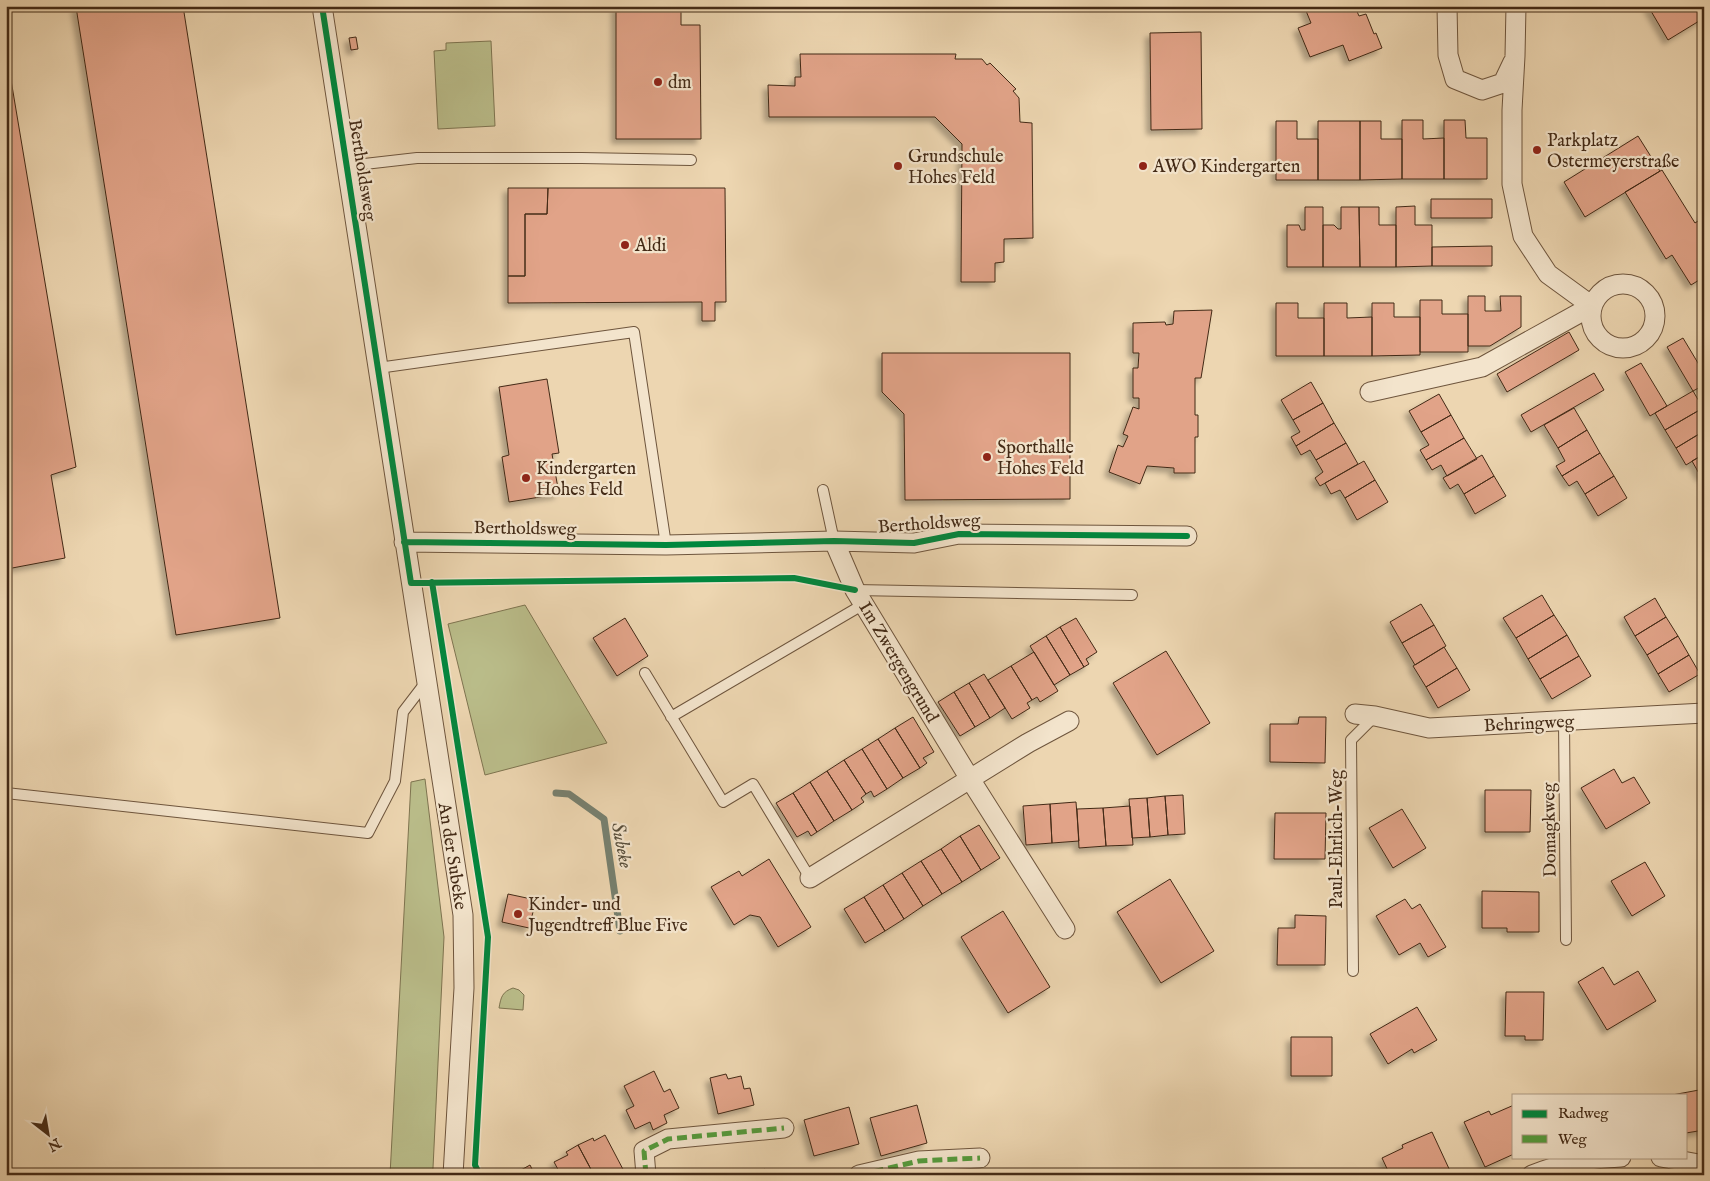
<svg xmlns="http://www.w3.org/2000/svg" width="1710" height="1181" font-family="'IM FELL English',serif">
	<defs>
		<filter id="shadow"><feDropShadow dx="-4.5" dy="4.5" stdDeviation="2.5" flood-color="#0004"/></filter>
	</defs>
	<rect width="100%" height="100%" fill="#edd6b1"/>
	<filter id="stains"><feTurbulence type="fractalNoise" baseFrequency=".004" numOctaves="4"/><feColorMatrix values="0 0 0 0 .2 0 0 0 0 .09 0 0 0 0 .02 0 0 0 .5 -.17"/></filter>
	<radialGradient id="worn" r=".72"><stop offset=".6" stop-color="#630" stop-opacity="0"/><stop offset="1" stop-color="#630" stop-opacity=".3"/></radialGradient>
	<path fill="#babd8a" stroke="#7e7450" d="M491,41L495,126L438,129L434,51L446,50V43Z
		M525,605L607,743L485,775L448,624Z
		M425,779L444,937L433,1168L432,1175H390L411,782Z
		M513,988L519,990L524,995L523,1010L499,1008C501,997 502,992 513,988Z"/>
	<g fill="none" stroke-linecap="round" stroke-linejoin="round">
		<path stroke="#77806f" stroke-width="7" d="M556,793L569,794L604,819L620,931"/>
	</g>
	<path fill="#e1a388" stroke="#432a16" filter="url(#shadow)" d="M81,6H183L280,618L176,635L76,7Z
		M616,6H681V25H700L701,139H616Z
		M1304,6H1350L1351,9L1355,7L1359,16L1366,14L1374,34L1376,33L1382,48L1349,61L1343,45L1310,57L1298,28L1311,23Z
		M1648,6H1704V18L1668,40Z
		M1201,32L1202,129L1151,130L1150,33Z
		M356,37L358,49L351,50L349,38Z
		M800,54H956L955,59H982L987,65L990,63L1016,89L1013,91L1019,98L1020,122L1032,123L1033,238L1004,239V262L995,263V282H961L962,144L935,117H769L768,85L795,86V77H801Z
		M9,68L76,467L51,475L65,558L7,569L6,69Z
		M1402,120H1423V139L1444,138V179H1402Z
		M1444,120H1465L1466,138H1487V179H1444Z
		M1276,121H1297V139H1318V180H1276Z
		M1318,121H1360V180H1318Z
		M1360,121H1381V139H1402V179L1360,180Z
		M1638,136L1660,171L1585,217L1564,182Z
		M1662,170L1695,223L1704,217V277L1691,285L1672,255L1666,259L1625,192Z
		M508,188H548L547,214H525V276H508Z
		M548,188H725L726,302H715V321H702V302L508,303V276H525V214H547Z
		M1431,199H1492V218H1431Z
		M1415,206V225H1432V266L1396,267V207Z
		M1305,207H1323V267H1287V225H1299L1301,230H1305Z
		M1341,207H1359L1360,267H1323V225H1334L1338,229H1341Z
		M1359,207H1379V225H1396V267H1360Z
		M1492,246V266H1432V247Z
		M1468,296H1485V311H1501L1500,296H1521V327L1490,346H1468Z
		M1420,300H1442V314H1468V352H1420Z
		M1276,303H1298V318H1324V356H1276Z
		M1324,303H1347V318L1372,317V356H1324Z
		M1372,303H1394V317H1420V355L1372,356Z
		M1212,310L1201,378H1195V415H1198V437H1195V473H1174V468L1147,466L1140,484L1109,472L1118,445L1123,447L1128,436L1123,434L1133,407L1139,409V398H1133V368H1138L1139,353H1133V323L1165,322L1166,325L1173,324L1174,311Z
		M1569,332L1579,350L1507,392L1497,374Z
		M1683,338L1704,373V385L1693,391L1667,347Z
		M882,353H1070V499L905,500L904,414L882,392Z
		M1641,363L1667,406L1650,416L1625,372Z
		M1594,373L1604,390L1531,432L1521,415Z
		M547,379L559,453L552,454L559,494L509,502L502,457L509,455L499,387Z
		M1311,382L1323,403L1293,420L1281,400Z
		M1693,391L1703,408L1665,430L1655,413Z
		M1439,394L1451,415L1421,432L1409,411Z
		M1323,403L1334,423L1296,446L1291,437L1300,432L1293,420Z
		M1574,408L1587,430L1558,448L1544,425Z
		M1703,408L1704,431L1676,448L1665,430Z
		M1451,415L1464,438L1426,460L1420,450L1429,445L1421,432Z
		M1334,423L1346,443L1316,460L1310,450L1301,455L1296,446Z
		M1587,430L1600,453L1562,476L1556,466L1565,461L1558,448Z
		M1704,431V454L1686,465L1676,448Z
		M1464,438L1477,459L1447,476L1441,465L1432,470L1426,460Z
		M1346,443L1358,464L1320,486L1315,478L1323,472L1316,460Z
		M1600,453L1614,476L1585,494L1577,481L1569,486L1562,476Z
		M1704,454V476L1701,477L1692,461Z
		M1482,455L1494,476L1464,494L1458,484L1450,489L1443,478Z
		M1364,461L1375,480L1345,498L1340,490L1331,494L1325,483Z
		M1494,476L1506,496L1475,514L1464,494Z
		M1614,476L1627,498L1598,516L1585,494Z
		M1375,480L1388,502L1357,520L1345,498Z
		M1542,595L1554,615L1516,638L1503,618Z
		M1655,598L1666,617L1635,636L1624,617Z
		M1421,604L1434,625L1402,643L1390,622Z
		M1554,615L1567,635L1528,659L1516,638Z
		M1666,617L1678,636L1647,655L1635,636Z
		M625,618L648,656L617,676L593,638Z
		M1076,618L1097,652L1086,659L1089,664L1084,667L1060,627Z
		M1434,625L1446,646L1415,665L1402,643Z
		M1060,627L1084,667L1070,675L1046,636Z
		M1567,635L1579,656L1540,679L1528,659Z
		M1046,636L1070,675L1054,685L1030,646Z
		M1678,636L1689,655L1658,674L1647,655Z
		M1444,647L1457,668L1426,687L1413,666Z
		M1166,651L1210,723L1157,755L1113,683Z
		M1034,652L1058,691L1040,702L1037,697L1032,700L1011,666Z
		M1689,655L1700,674L1669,692L1658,674Z
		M1579,656L1591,676L1552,699L1540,679Z
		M1011,666L1032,700L1027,703L1030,708L1012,719L988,680Z
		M1457,668L1470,690L1438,708L1426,687Z
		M984,674L1005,708L990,718L969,683Z
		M969,683L990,718L975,727L954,692Z
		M954,692L975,727L960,736L938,702Z
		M913,717L934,752L923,758L927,763L920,768L895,728Z
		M1299,717H1326L1325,763L1270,762V724H1298Z
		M895,728L920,768L903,778L878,739Z
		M878,739L903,778L887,789L862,749Z
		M862,749L887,789L874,797L871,791L866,794L844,760Z
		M844,760L866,794L861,798L864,802L852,810L827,771Z
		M1614,769L1622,783L1634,777L1650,803L1606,829L1581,788Z
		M827,771L852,810L834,821L810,782Z
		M810,782L834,821L817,832L793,793Z
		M1485,790H1531L1530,832H1485Z
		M793,793L817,832L811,836L808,831L797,837L776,803Z
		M1183,795L1185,834L1168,835L1165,796Z
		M1165,796L1168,835L1150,837L1147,798Z
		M1147,798L1150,837L1132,838L1129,799Z
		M1076,802L1079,841L1052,843L1050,804Z
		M1050,804L1052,843L1026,845L1023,806Z
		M1130,806L1133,845L1106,846L1103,808Z
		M1103,808L1106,846L1079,848L1077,809Z
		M1402,809L1426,848L1393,868L1369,828Z
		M1275,813H1326L1325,859H1274Z
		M979,825L1000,858L981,870L960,836Z
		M960,836L981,870L962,882L941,849Z
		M941,849L962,882L942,894L921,861Z
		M769,859L811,927L778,947L760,917L750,915L734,925L711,887L739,871L742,876Z
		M921,861L942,894L923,906L902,873Z
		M1645,862L1665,896L1632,916L1611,881Z
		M902,873L923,906L904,919L883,885Z
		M1170,879L1214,951L1161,983L1117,912Z
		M883,885L904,919L885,931L864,897Z
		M1482,891L1539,892V932H1507V928H1482Z
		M508,894L536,900L529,928L502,922Z
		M864,897L885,931L865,943L844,909Z
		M1405,899L1412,909L1420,904L1446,947L1428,957L1420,943L1399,955L1376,916Z
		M1003,911L1050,987L1008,1013L961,937Z
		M1295,915L1326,916L1325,965H1277L1278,928H1295Z
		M1603,967L1614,985L1638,971L1656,1001L1607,1030L1578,982Z
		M1506,992H1544L1543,1040H1525V1036H1505Z
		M1417,1007L1437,1040L1414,1053L1412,1049L1388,1064L1370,1034Z
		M1291,1037H1332V1076H1291Z
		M654,1071L664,1092L670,1089L679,1108L664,1115L667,1123L653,1130L650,1122L635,1129L626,1110L634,1106L624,1086Z
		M726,1074L728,1079L741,1076L744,1089L750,1088L754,1105L718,1114L710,1078Z
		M1699,1090L1704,1116V1130L1686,1133V1095H1672Z
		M917,1105L927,1143L881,1156L870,1118Z
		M1514,1105V1154L1485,1167L1464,1122L1489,1111L1491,1115Z
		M849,1107L859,1144L814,1156L804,1120Z
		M1432,1132L1451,1173L1447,1175H1390L1382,1158L1403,1148L1402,1145Z
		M605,1135L626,1175H594L578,1145L593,1138L594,1141Z
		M578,1145L594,1175H561L554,1162L568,1155L566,1152Z
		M530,1165L535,1175H512Z
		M765,1169L768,1175H755Z"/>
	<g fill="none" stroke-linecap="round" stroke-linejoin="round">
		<g stroke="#6e553d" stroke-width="12">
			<path id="service" d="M347,166L417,158H582L691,160
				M378,368L634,332L666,545
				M823,490L834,541
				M855,590L1132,595
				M645,673L723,802L753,784L810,878
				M671,717L864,604
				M1564,721L1566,940
				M6,793L368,833L395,781L403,712L426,682
				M1353,971L1351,740L1375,716"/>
		</g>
		<g stroke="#6e553d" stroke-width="21">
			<path id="minor" d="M322,6L463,915L464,988L453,1175
				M1447,6L1448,55L1455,79L1482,90L1503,83L1513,62
				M1591 316a32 32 0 1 1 64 0a32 32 0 1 1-64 0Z
				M1370,392L1482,367L1592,306L1548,274L1523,236L1512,184V110L1515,56L1516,6
				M834,541L855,590L970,779L1065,929
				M404,542L666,545L834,541L914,543L959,534L1187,536
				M1355,714L1375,716L1429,728L1704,713
				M810,878L1028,743L1069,721
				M1661,1157L1704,1165
				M646,1175L644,1151L668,1139L784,1128
				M859,1175L919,1161L980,1158
				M1532,1175C1560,1164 1591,1158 1621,1157"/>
		</g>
		<use href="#service" stroke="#f3e4cc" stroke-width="10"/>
		<use href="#minor" stroke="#f3e4cc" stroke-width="19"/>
		<path stroke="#549c3d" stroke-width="5" stroke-dasharray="10 5" stroke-linecap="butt" d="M646,1175L644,1151L668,1139L784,1128
			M859,1175L919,1161L980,1158"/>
		<g stroke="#f3e4cc" stroke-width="9">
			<path id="cycleway" d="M322,6L411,583L794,578L855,590
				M404,542L666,545L834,541L914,543L959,534L1187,536
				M432,582L488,937L475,1165L480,1175"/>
		</g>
		<use href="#cycleway" stroke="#00873e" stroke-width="6"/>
	</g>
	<g fill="#8f2418" stroke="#f3e4cc" stroke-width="2">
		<circle cx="658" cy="82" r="5"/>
		<circle cx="1537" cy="150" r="5"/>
		<circle cx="898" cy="166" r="5"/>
		<circle cx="1143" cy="166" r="5"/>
		<circle cx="625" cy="245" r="5"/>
		<circle cx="987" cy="457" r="5"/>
		<circle cx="526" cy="478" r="5"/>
		<circle cx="518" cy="914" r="5"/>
	</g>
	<g text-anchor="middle" stroke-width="4.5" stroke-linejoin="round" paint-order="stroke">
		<g font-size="18" fill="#432a16" stroke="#f3e4cc" text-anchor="start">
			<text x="668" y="88">dm</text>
			<text x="1547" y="146">Parkplatz<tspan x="1547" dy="21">Ostermeyerstraße</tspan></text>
			<text x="908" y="162">Grundschule<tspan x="908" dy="21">Hohes Feld</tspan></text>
			<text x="1153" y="172">AWO Kindergarten</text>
			<text x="635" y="251">Aldi</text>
			<text x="997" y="453">Sporthalle<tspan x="997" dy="21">Hohes Feld</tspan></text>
			<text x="536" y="474">Kindergarten<tspan x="536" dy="21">Hohes Feld</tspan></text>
			<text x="528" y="910">Kinder- und<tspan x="528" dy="21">Jugendtreff Blue Five</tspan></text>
		</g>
		<g font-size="18" fill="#432a16" stroke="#f3e4cc">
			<text transform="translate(363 170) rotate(81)" y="6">Bertholdsweg</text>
			<text transform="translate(929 523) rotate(-4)" y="6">Bertholdsweg</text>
			<text transform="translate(525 528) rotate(1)" y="6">Bertholdsweg</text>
			<text transform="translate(899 662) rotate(59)" y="6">Im Zwergengrund</text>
			<text transform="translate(1529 723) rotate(-3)" y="6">Behringweg</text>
			<text transform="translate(1549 830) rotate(-91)" y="6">Domagkweg</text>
			<text transform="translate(1336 839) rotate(-90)" y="6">Paul-Ehrlich-Weg</text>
			<text transform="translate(453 856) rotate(81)" y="6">An der Subeke</text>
		</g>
		<g font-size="19" font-style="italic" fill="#584e3b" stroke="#f3e4cc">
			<text transform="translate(623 845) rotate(79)" y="7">Subeke</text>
		</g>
	</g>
	<rect width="1710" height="1181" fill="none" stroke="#edd6b1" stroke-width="25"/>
	<rect x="8" y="8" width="1695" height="1166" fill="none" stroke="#432a16" stroke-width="2.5"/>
	<rect x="12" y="12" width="1685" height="1156" fill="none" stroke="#432a16"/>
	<rect x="1512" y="1094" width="175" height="65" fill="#f3e4cc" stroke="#ad9a83"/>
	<rect x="1522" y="1110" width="25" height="8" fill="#00873e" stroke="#ad9a83"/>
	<text x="1558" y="1118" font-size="15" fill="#432a16">Radweg</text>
	<rect x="1522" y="1135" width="25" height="8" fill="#549c3d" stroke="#ad9a83"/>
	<text x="1558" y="1144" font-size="15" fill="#432a16">Weg</text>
	<g transform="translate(48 1134) rotate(149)" stroke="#f3e4cc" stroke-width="4" paint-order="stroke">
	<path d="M0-4L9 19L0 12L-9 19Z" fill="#432a16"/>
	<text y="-8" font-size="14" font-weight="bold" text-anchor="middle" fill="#432a16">N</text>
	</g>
	<rect width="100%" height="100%" filter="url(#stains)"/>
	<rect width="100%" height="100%" fill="url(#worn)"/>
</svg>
